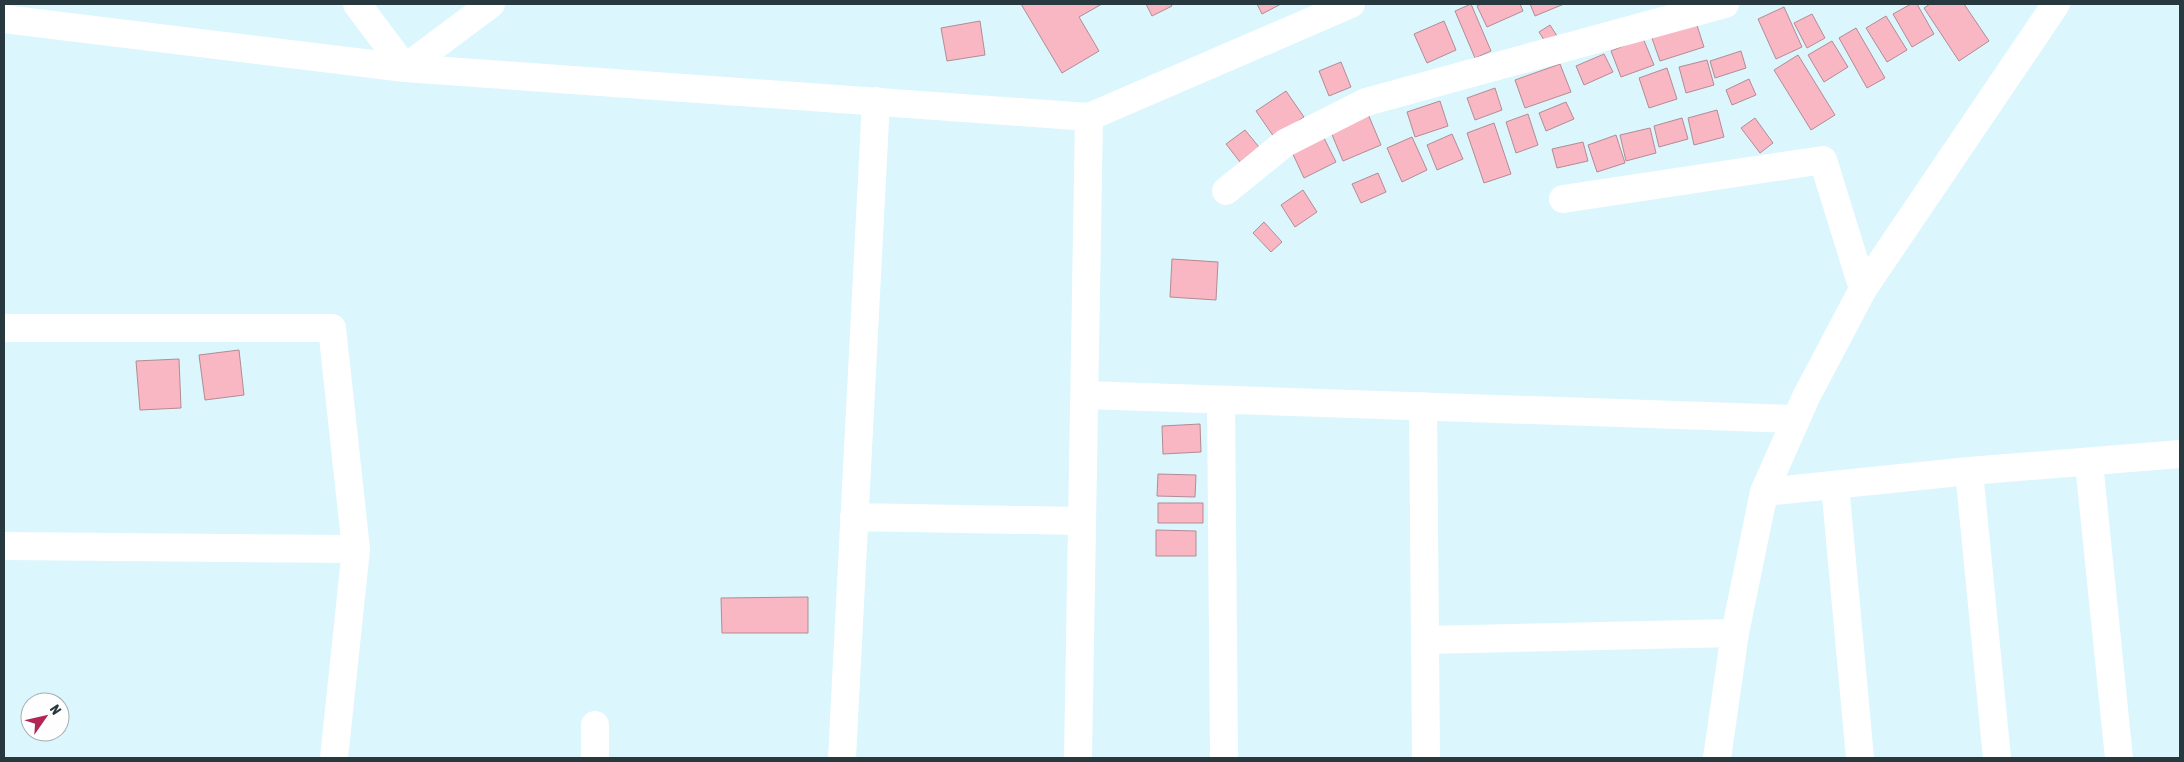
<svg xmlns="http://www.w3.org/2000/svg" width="2184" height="762" font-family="'Asap Condensed',sans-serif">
	<rect width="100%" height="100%" fill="#dbf6fd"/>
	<path fill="#f8b7c3" stroke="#b48b93" d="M1021,4H1102L1079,17L1099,51L1062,73Z
		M1146,4H1171L1172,6L1152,16Z
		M1257,4H1281L1262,14Z
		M1471,4L1491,51L1475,58L1455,11Z
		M1481,4H1520L1523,11L1487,27L1477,6Z
		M1530,4H1564L1535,16Z
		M1911,4H1917L1934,34L1912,47L1893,14Z
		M1930,4H1964L1989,41L1959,61L1924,8Z
		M1784,7L1802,47L1776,59L1758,19Z
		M1693,13L1704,47L1660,61L1648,27Z
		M1812,14L1825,38L1807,48L1794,23Z
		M1886,16L1907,50L1887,62L1866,28Z
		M980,21L985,55L947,61L941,28Z
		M1444,21L1456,50L1427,63L1414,34Z
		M1550,25L1557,36L1546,43L1539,32Z
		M1856,28L1885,78L1867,88L1839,38Z
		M1643,38L1654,65L1621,77L1611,51Z
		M1832,41L1848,67L1824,82L1808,55Z
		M1741,51L1746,68L1715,78L1710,61Z
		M1604,54L1613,72L1584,85L1576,66Z
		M1798,55L1835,115L1811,130L1774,70Z
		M1707,60L1714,85L1686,93L1679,67Z
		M1341,62L1351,87L1329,96L1319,71Z
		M1560,64L1571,92L1525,108L1515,80Z
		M1667,68L1677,99L1649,108L1639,78Z
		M1749,79L1756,95L1732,105L1726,90Z
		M1495,88L1502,110L1475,120L1467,98Z
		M1286,91L1304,117L1274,137L1256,111Z
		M1440,101L1448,126L1415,137L1407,112Z
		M1566,102L1574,119L1546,131L1539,113Z
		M1717,110L1724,137L1694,145L1688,118Z
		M1368,114L1381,145L1343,161L1330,130Z
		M1528,114L1538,145L1516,153L1506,122Z
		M1682,118L1688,139L1659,147L1654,126Z
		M1755,118L1773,143L1760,153L1741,128Z
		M1494,123L1511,174L1484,183L1467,133Z
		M1650,128L1656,153L1626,161L1620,135Z
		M1245,130L1259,147L1240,162L1226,144Z
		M1322,134L1336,162L1304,178L1291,150Z
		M1452,134L1463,159L1437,170L1427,145Z
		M1616,135L1625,163L1597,172L1588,145Z
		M1412,137L1427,170L1402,182L1387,148Z
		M1583,142L1588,161L1557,168L1552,149Z
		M1378,173L1386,192L1361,203L1352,184Z
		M1303,190L1317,212L1295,227L1281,205Z
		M1264,222L1282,242L1271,252L1253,233Z
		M1172,259L1218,262L1216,300L1170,297Z
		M239,350L244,395L205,400L199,355Z
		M179,359L181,408L140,410L136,361Z
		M1200,424L1201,452L1163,454L1162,426Z
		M1158,474L1196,475L1195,497L1157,496Z
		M1158,503H1203V523H1158Z
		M1156,530L1196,531V556H1156Z
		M808,597V633H722L721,598Z"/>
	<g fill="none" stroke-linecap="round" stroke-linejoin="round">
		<path stroke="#fff" stroke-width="28" d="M357,4L405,68L491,4
			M4,19L405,68L1089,117L1078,758
			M1089,117L1351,4
			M1226,191L1285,143L1366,102L1725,4
			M1563,199L1823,160L1863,289
			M4,328H332L356,549L334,758
			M1085,395L1796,419
			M1221,400L1224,758
			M1423,406L1426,758
			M2089,463L2119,758
			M1969,471L1997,758
			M1835,485L1860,758
			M1764,492L1969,471L2180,454
			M854,517L1082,521
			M4,546L356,549
			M1425,640L1735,633
			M595,725V758
			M842,758L876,101"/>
		<path stroke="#fff" stroke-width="28" d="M1717,758L1735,633L1764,492L1806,397L1863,289L2056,4"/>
	</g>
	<rect width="2184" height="762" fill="none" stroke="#27393e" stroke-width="10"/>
	<g transform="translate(45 717) rotate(56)"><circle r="24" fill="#fdfefd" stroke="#a7afb1"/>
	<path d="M0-4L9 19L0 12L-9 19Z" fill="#b42557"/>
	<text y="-8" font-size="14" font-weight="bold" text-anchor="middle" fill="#27393e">N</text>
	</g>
</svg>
